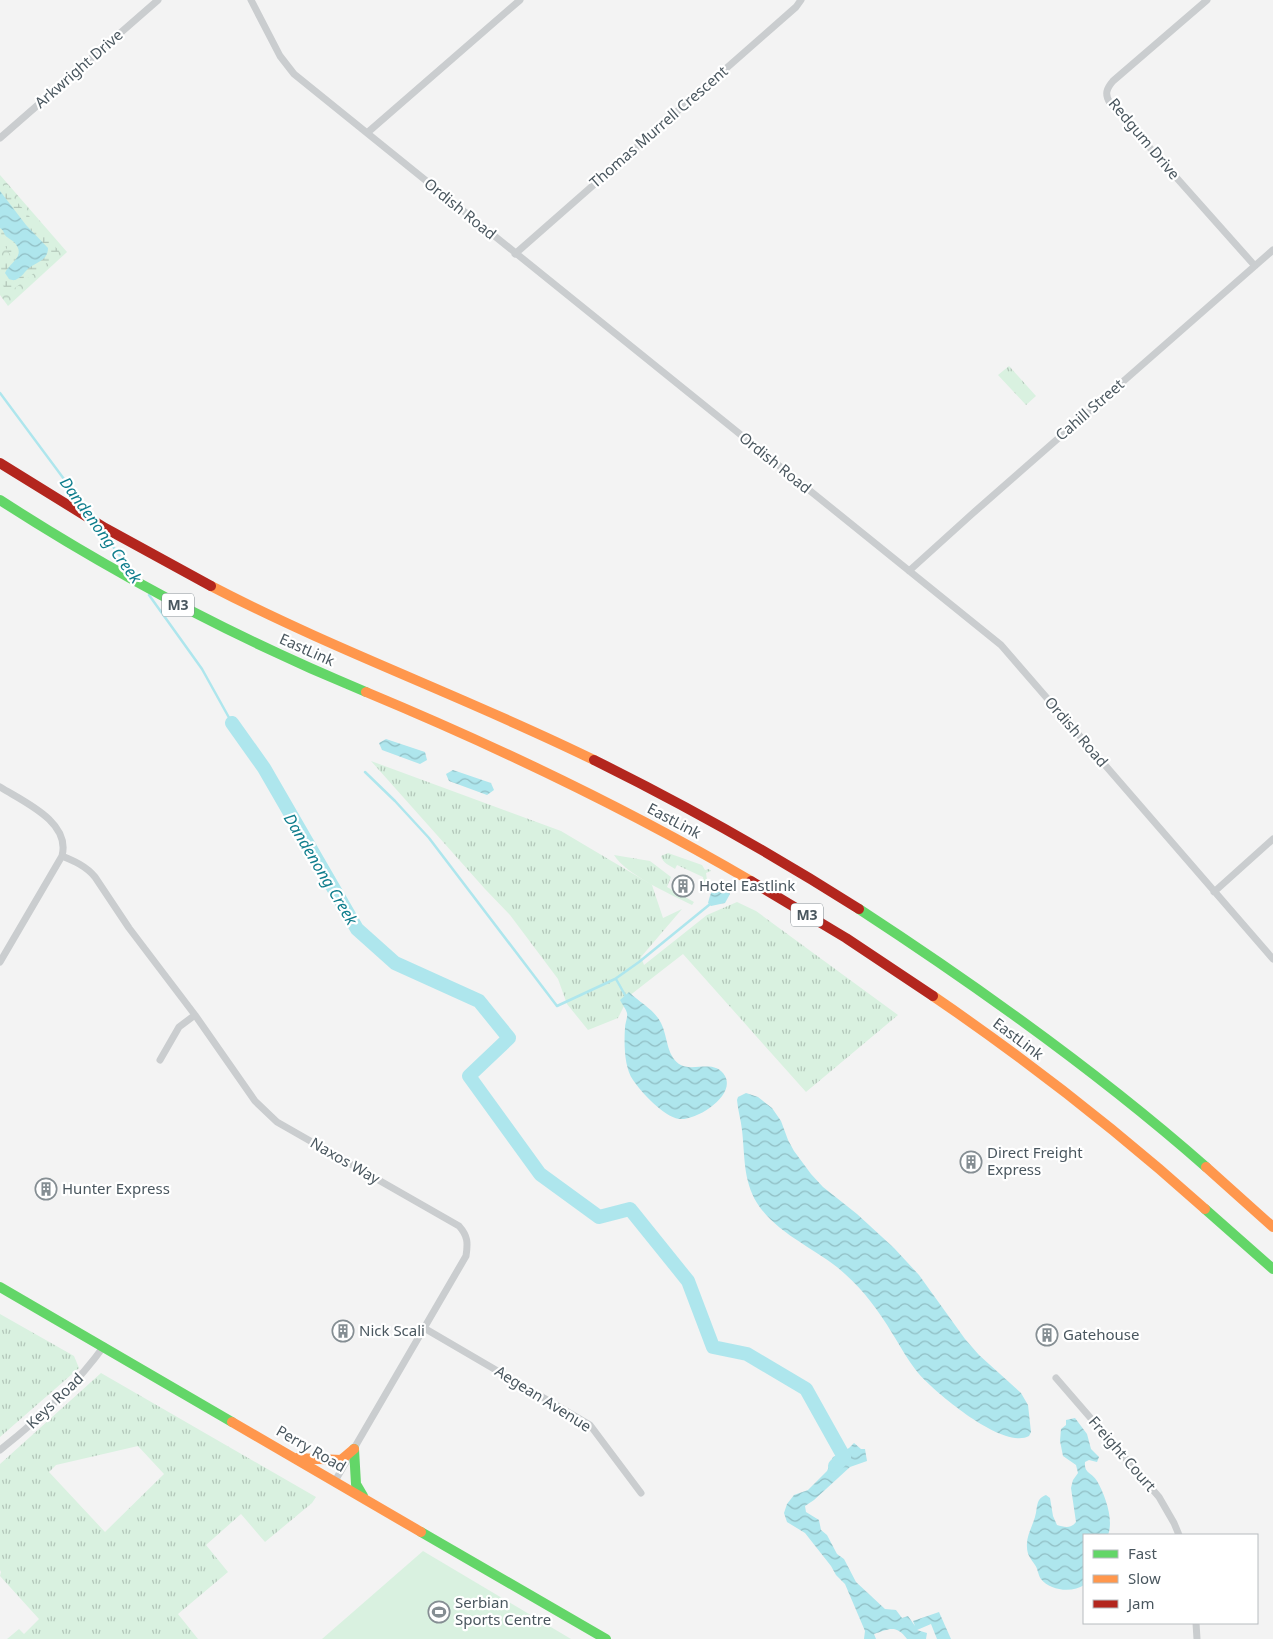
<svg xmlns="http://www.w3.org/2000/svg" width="1273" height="1639" font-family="'Noto Sans',sans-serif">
	<defs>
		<pattern id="grass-tufts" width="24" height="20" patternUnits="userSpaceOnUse" patternTransform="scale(1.25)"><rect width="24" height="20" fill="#d9f1e0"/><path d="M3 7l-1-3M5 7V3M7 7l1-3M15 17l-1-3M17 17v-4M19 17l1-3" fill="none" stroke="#b2c6b9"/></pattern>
		<pattern id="forest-crowns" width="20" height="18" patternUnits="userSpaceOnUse" patternTransform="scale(1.25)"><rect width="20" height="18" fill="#d9f1e0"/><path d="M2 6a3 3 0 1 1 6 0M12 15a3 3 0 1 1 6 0" fill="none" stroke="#b2c6b9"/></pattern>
		<pattern id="wetland-marsh" width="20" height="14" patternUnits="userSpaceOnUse" patternTransform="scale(1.25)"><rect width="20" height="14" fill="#d9f1e0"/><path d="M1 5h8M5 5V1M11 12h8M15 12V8" fill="none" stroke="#b2c6b9"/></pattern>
		<pattern id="water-waves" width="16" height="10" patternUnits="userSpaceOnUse" patternTransform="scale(1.25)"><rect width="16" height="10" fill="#aee6ed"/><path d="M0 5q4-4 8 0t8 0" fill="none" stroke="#90bdc3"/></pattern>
	</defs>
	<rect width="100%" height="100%" fill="#f3f3f3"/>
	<path fill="url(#grass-tufts)" fill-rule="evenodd" d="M1009,366L1036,396L1026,405L998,375Z
		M371,761L561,831L652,885L663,918L682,909L641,957L644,965L707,915L737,902L756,911L898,1015L806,1092L683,954L629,996L618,1018L588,1030L567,1004L558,979L510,915L485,889Z
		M668,853L702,865L705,870L709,869L711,871L706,873L707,880L704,883L703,877L677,865L675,869C669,865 663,863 661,856Z
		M614,855L650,861L671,877L667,887L694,902L692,905C672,895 625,874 614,855Z
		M0,1314L74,1356L79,1368L0,1437Z
		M101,1373L316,1497L312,1503L265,1542L241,1514L206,1545L228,1572L178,1614L198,1639H7L19,1629L24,1634L39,1619L0,1576L1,1572L0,1570V1464ZM138,1446L164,1474L105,1532L49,1472L56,1465Z"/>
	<path fill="url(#forest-crowns)" d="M0,175L67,252L8,306L0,295Z"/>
	<path fill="url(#wetland-marsh)" d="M0,182L59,251L58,254L10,292C0,287 0,277 0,266L11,256L0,238Z"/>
	<path fill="#d9f1e0" d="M423,1551L571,1639H322Z"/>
	<path fill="url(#water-waves)" d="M0,191L26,225L48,248C48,260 37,262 29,268C25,271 22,277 17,279C14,281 12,280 9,279L5,273C10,262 27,256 14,242C12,240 9,239 7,237C3,234 5,231 0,228Z
		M386,739L425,752L427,760L420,764L382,750L379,743Z
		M453,770L491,783L494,790L487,795L449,781L446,774Z
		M717,885C725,886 728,887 730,894L725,903L711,906L708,903C710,896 711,890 717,885Z
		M629,992C640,1003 654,1009 661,1023C668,1037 666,1054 679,1064C692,1073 715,1058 725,1076C736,1096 696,1121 679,1119C663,1116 642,1093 633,1080C624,1067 624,1043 625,1028C625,1023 628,1017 627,1013C626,1009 622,1004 620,1000Z
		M746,1093L758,1097L772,1108L781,1121L788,1140L794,1151L811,1174L823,1187L857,1214L894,1248L919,1275L965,1339L979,1355L1021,1393L1028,1405L1031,1432L1029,1436C1003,1450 936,1393 919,1374C908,1361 901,1347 892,1333C879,1311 864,1291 845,1274C818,1249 777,1235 757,1203C743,1180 745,1156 742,1130C741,1120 738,1111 737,1100L738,1097Z
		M1075,1418L1087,1434L1091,1449L1099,1457L1097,1462L1089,1460L1085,1462C1084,1474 1092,1472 1097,1481C1105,1495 1114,1519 1108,1535H1084V1585C1073,1593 1050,1591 1041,1579C1038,1575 1038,1569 1035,1565C1031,1559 1027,1555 1027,1547C1026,1537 1032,1527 1035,1517C1038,1508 1035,1499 1046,1495L1050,1498L1053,1516L1057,1525C1064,1527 1071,1529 1076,1522L1071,1488L1073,1480L1078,1473L1076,1465L1063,1456L1060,1441L1061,1429L1066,1425V1420Z
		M854,1443L861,1449H865L867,1461L850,1467L814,1500L805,1506L806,1512L819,1520L821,1530L827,1535L837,1554L844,1559L856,1582L885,1609L896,1610L902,1618L908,1616L915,1626L913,1621L939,1612L951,1639H937L931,1624L917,1630L927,1633L926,1639H907C896,1624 889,1629 874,1634L876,1639H864L865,1631L845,1584L836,1575L831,1566L805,1533L787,1522L784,1513L787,1504L794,1495L808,1490L827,1471L833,1457L849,1448Z"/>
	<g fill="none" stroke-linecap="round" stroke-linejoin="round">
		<path stroke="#aee6ed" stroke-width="2.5" d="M0,393L87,510
			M103,533L134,575
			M149,595L202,669L232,723
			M365,772L395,801L429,838L557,1006L615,979L639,962L709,905
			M616,979L625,995"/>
		<path stroke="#aee6ed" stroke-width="14" d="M232,723L264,768L357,929L395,963L479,1001L509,1038L469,1076L540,1174L599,1217L630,1209L688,1281L713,1347L747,1354L806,1389L844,1457L835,1466"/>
		<path stroke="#cacdcf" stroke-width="7" d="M251,0L280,56L294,74L1001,645L1273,959
			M1207,0L1113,81C1107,88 1104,94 1110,103L1255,266
			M367,133L520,0
			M0,138L158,0
			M515,254L796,7L801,0
			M909,571L972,514L1273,250
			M0,787C24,802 71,822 62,856L0,962
			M62,856C74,861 86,866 95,877L129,928L195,1015L255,1101L277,1122L459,1226C468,1236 468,1243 466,1256L335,1481
			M1214,892L1273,839
			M160,1060L179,1027L195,1015
			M424,1328L590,1425L641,1493
			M1056,1378L1159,1497L1174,1523L1179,1535
			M0,1450C38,1420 76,1385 104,1346
			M1196,1623L1197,1639"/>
		<path stroke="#63d668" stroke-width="10" d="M0,500C116,575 238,639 366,692
			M859,909C980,988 1098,1072 1206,1167
			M1205,1209L1273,1269
			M0,1287L232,1422
			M354,1449L356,1484L363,1496
			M421,1532L606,1639"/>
		<path stroke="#ff974d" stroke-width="10" d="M211,586C336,651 468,698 594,760
			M366,692C498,747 628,809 751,881
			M933,996C1028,1061 1119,1132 1205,1209
			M1206,1167L1273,1227
			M232,1422L421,1532
			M297,1458L341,1460L354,1449"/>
		<path stroke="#b3261e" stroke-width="10" d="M0,463L105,528L211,586
			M594,760C685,805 774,855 859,909
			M751,881L846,938L933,996"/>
	</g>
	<defs>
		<g id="building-ring" transform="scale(1.125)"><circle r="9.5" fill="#fff" stroke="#858e93" stroke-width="1.5"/><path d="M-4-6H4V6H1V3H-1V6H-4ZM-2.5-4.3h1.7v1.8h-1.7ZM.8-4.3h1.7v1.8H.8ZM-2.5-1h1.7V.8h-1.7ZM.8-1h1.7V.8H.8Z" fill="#858e93"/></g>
		<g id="stadium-ring" transform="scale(1.125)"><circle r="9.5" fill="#fff" stroke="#858e93" stroke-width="1.5"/><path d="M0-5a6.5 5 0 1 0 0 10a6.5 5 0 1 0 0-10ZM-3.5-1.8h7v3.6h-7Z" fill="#858e93"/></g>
	</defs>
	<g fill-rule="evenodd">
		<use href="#building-ring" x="683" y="886"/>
		<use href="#building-ring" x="971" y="1162"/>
		<use href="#building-ring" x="46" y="1189"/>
		<use href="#building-ring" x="343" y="1331"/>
		<use href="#building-ring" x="1047" y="1335"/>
		<use href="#stadium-ring" x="439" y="1612"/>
	</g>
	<g text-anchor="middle" stroke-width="4.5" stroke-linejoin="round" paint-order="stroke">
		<g fill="#fff" stroke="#80898f" stroke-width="1">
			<rect x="162" y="593.5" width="32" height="23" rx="4"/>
			<rect x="791" y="903.5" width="32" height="23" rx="4"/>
		</g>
		<g font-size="14" font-weight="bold" fill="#4a575f">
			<text x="178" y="610">M3</text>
			<text x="807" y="920">M3</text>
		</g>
		<g font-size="15" fill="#4a575f" stroke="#fff">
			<text transform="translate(79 69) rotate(-41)" y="5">Arkwright Drive</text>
			<text transform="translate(659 127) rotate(-41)" y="5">Thomas Murrell Crescent</text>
			<text transform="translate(1144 139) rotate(50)" y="5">Redgum Drive</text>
			<text transform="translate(460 209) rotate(39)" y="5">Ordish Road</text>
			<text transform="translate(1090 410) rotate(-41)" y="5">Cahill Street</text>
			<text transform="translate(775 463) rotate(39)" y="5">Ordish Road</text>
			<text transform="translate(307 650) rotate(24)" y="5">EastLink</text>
			<text transform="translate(1076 732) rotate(49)" y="5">Ordish Road</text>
			<text transform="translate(674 821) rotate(28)" y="5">EastLink</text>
			<text transform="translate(1018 1039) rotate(37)" y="5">EastLink</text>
			<text transform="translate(345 1161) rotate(30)" y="5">Naxos Way</text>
			<text transform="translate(543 1399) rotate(32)" y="5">Aegean Avenue</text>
			<text transform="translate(55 1401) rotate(-44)" y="5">Keys Road</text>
			<text transform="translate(311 1449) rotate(30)" y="5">Perry Road</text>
			<text transform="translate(1122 1454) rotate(49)" y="5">Freight Court</text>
		</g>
		<g font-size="15" fill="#4a575f" stroke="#fff" text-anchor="start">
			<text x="699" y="891">Hotel Eastlink</text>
			<text x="987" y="1158">Direct Freight<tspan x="987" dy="17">Express</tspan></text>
			<text x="62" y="1194">Hunter Express</text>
			<text x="359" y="1336">Nick Scali</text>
			<text x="1063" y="1340">Gatehouse</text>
			<text x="455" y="1608">Serbian<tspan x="455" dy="17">Sports Centre</tspan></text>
		</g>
		<g font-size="16" font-style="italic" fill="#107e8d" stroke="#fff">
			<text transform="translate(101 530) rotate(54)" y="6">Dandenong Creek</text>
			<text transform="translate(321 869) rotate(59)" y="6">Dandenong Creek</text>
		</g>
	</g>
	<rect x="1083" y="1534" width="175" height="90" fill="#ffffff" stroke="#b7bcbf"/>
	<rect x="1093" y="1550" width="25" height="8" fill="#63d668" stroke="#b7bcbf"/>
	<text x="1128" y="1559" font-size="15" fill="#4a575f">Fast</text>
	<rect x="1093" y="1575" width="25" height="8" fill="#ff974d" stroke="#b7bcbf"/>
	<text x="1128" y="1584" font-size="15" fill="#4a575f">Slow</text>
	<rect x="1093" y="1600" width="25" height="8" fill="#b3261e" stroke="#b7bcbf"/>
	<text x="1128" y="1609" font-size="15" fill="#4a575f">Jam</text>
</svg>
